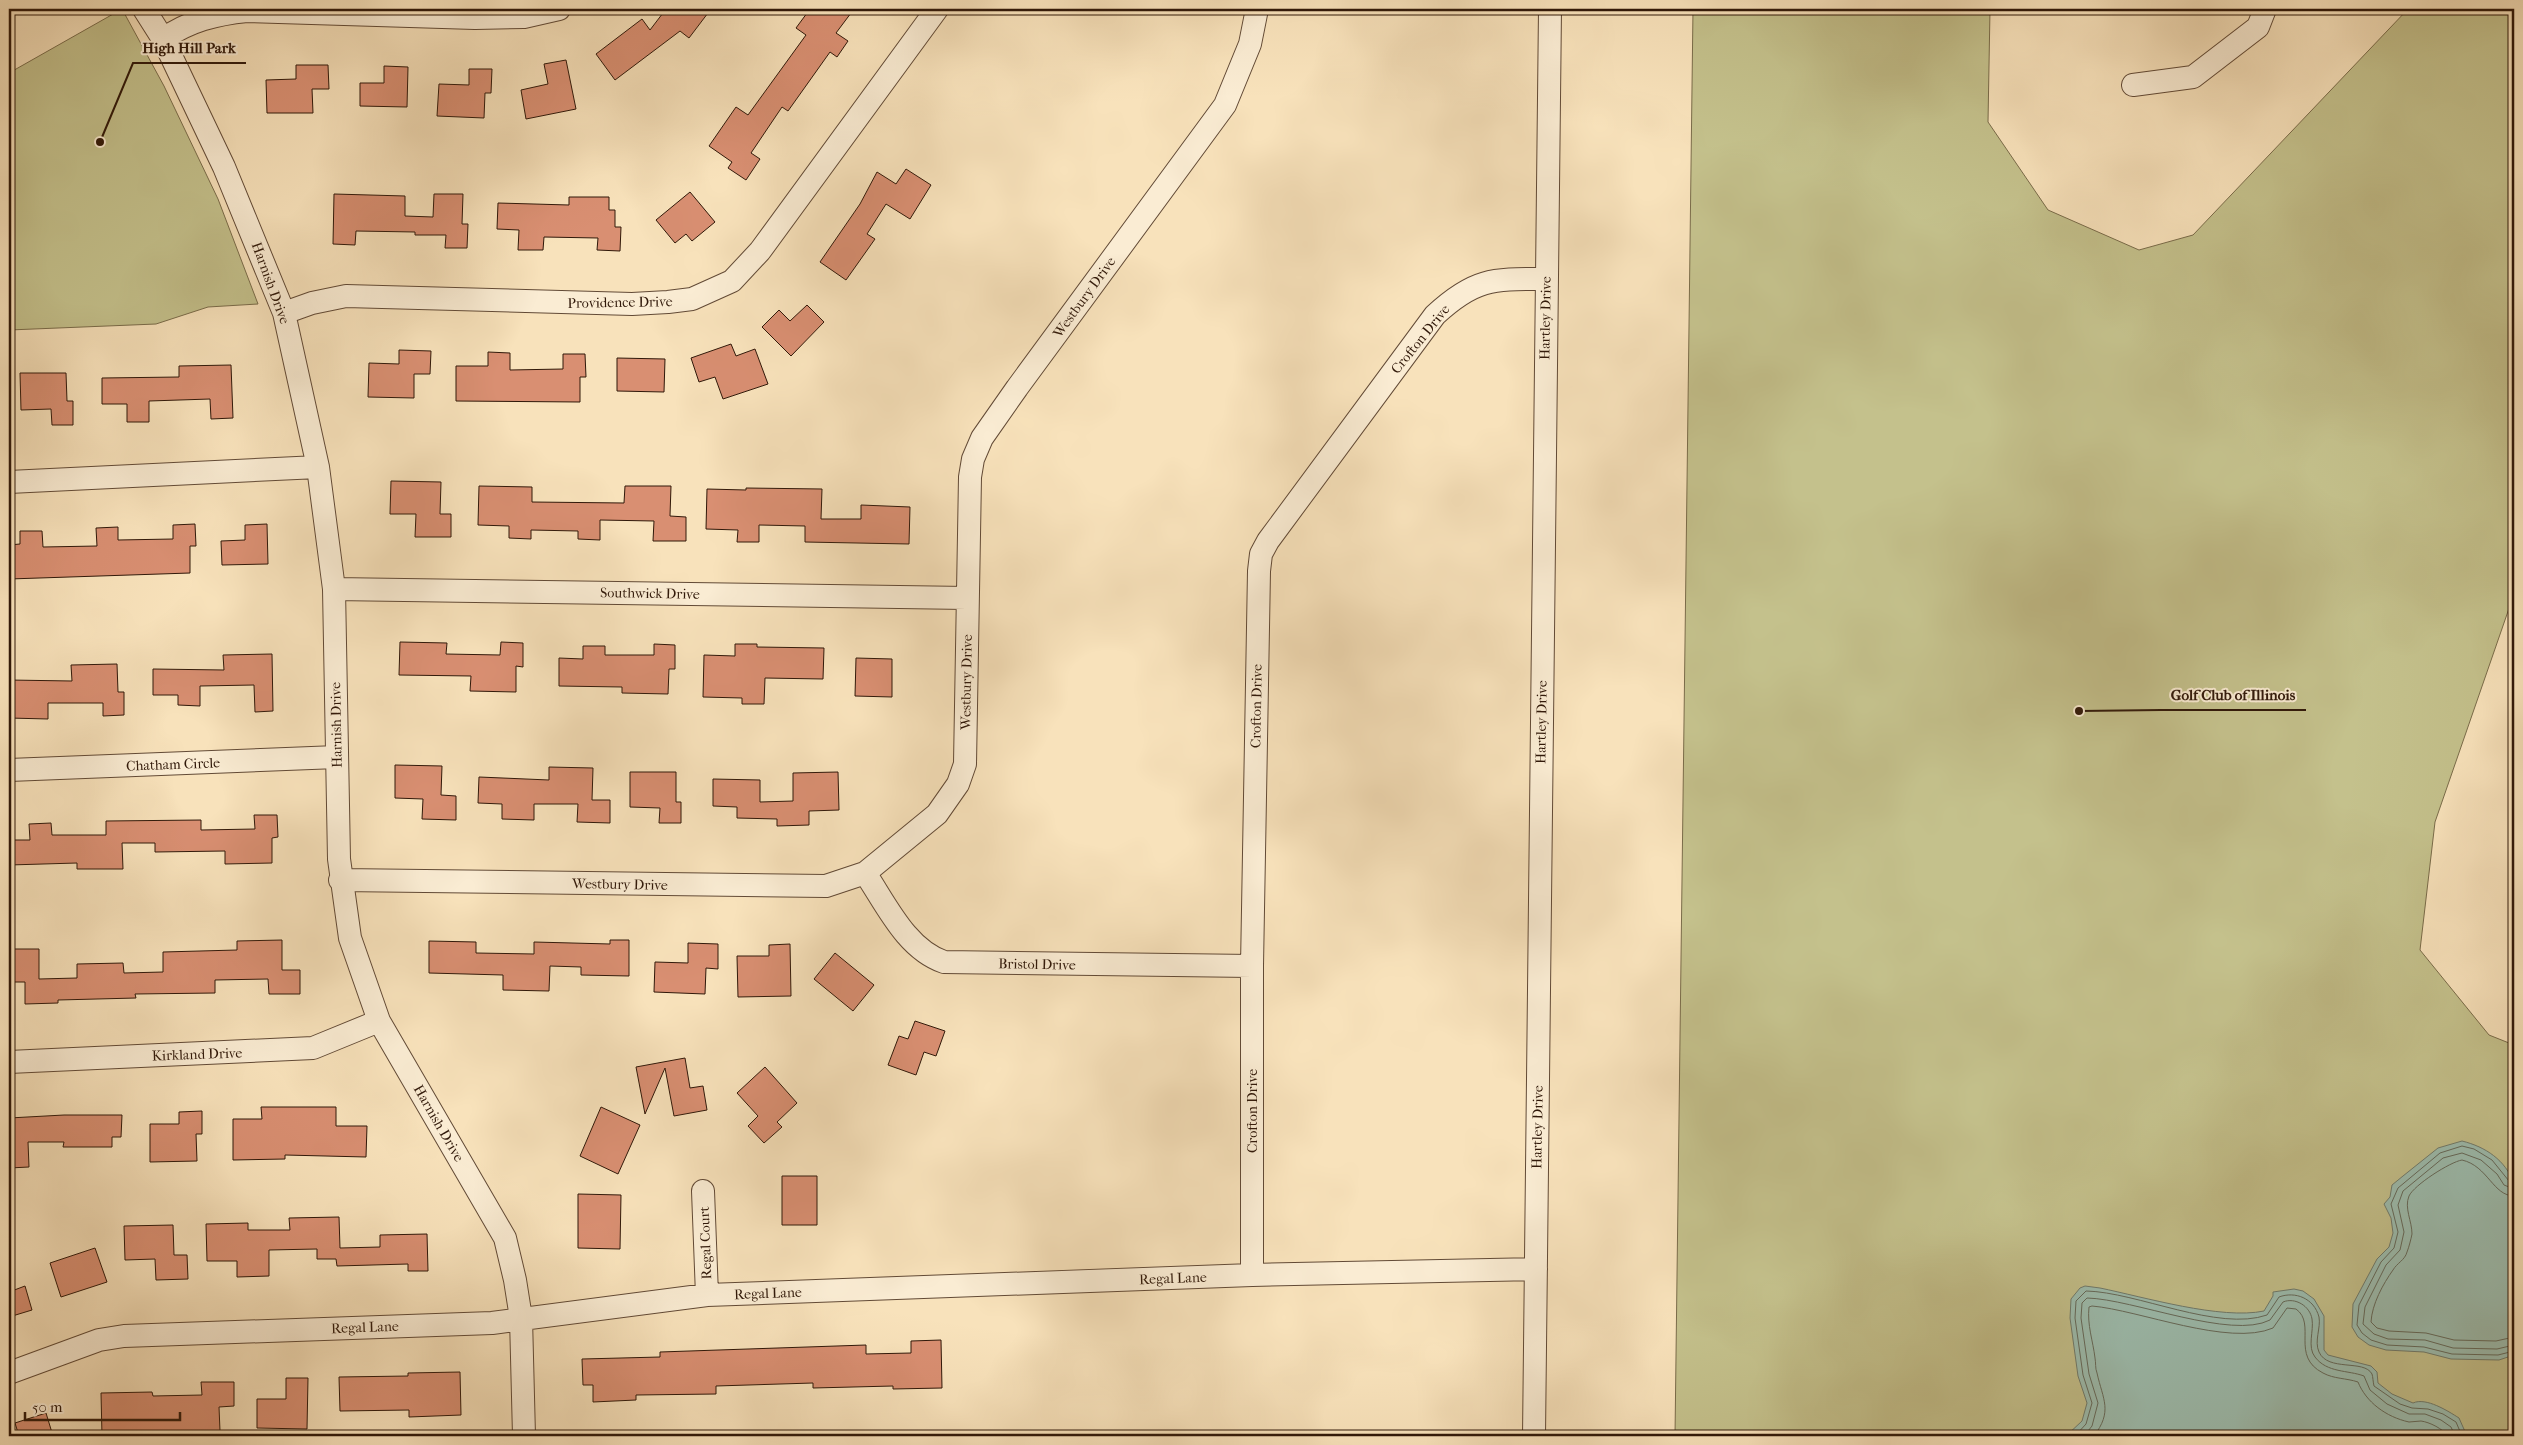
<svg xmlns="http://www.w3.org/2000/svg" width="2523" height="1445" font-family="'IM FELL French Canon',serif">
	<rect width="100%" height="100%" fill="#f8e2bb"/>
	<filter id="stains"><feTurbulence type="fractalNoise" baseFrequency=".004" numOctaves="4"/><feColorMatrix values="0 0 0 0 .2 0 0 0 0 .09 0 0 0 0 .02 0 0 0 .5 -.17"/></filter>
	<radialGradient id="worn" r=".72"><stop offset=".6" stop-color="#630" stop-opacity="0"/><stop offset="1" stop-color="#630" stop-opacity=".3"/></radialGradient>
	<path fill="#c4c18c" stroke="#7a6c4a" d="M122,9L164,86L218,199L258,304L208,307L156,324L9,330V73Z
		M1693,9H1990L1988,122L2048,210L2139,250L2193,235L2408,9H2514V594L2435,822L2420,950L2489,1035L2514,1045V1436H1675Z"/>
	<path fill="#9dbeb0" stroke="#717c6d" d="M2462,1141C2486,1147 2505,1160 2514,1183V1355L2499,1360L2451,1359L2424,1352L2386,1350L2369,1345L2358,1337L2352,1327L2353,1304L2377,1259L2389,1247L2393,1233L2391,1218L2384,1204L2390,1197L2392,1185L2403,1176L2438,1148Z
		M2085,1286L2100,1288C2144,1297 2221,1320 2264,1311L2273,1296V1292L2294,1289L2303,1291L2314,1299L2324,1316V1350L2328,1355L2371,1366L2377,1372L2378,1383L2392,1394L2413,1403C2426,1397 2448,1411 2459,1418L2467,1436H2066L2082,1421L2087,1403L2078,1376L2070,1318L2071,1299L2080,1288Z"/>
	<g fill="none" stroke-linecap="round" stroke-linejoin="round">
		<path stroke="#666b5c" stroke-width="1" d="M2514,1183L2509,1181L2492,1160L2474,1149L2462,1146L2440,1153L2398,1188L2391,1204L2398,1232L2394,1248L2381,1262L2359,1305L2357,1325L2362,1333L2371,1340L2387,1345L2424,1347L2452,1354L2498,1355L2514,1351
			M2514,1189L2504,1185L2497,1174L2481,1160L2462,1153L2443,1158L2403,1191L2398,1205L2404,1232L2400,1250L2386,1265L2365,1307L2363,1324L2374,1334L2388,1339L2425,1340L2453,1348L2497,1349L2514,1345
			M2514,1196C2493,1196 2488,1166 2462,1160C2450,1162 2414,1185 2409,1196C2404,1208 2412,1221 2412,1234C2411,1239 2409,1247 2407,1252C2405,1260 2397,1263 2393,1270C2383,1284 2372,1304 2371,1322L2377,1328L2389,1331L2426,1333L2454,1340L2496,1341L2514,1337
			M2075,1436L2086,1424L2092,1403L2083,1375L2075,1318L2076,1301L2086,1291C2137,1292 2218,1332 2267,1315L2279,1297C2295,1291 2314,1298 2319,1317C2321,1328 2314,1341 2319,1352C2328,1372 2364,1359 2372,1374C2373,1377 2373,1382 2374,1386L2400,1404L2412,1408L2428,1409L2443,1414L2456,1422L2462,1436
			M2084,1436L2092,1426L2098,1403L2089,1374L2081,1318L2082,1303L2087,1298C2133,1299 2231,1340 2270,1320L2283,1302C2295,1297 2310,1306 2312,1319C2314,1331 2307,1347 2315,1357C2327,1373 2348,1370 2364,1376L2370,1390L2387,1404L2409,1414H2425L2441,1420L2451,1427L2455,1436
			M2094,1436C2113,1411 2103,1400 2097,1373C2095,1368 2096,1363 2095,1358C2093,1341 2087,1325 2089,1307L2092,1306C2139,1310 2229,1347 2273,1328L2287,1308L2296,1309C2317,1324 2290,1356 2323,1373C2334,1379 2346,1378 2358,1382C2366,1402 2386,1417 2409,1422C2413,1422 2417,1421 2421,1421C2429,1422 2444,1429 2447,1436"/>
	</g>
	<path fill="#d98f72" stroke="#301809" d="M666,9H711L689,38L680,31L615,80L596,54L642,19L650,30Z
		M810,9H854L836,33L848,41L837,57L830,52L788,111L782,107L751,153L760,159L746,180L728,168L732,162L709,146L736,107L748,115L806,35L796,28Z
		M566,60L576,109L526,119L521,90L548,84L544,64Z
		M296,65H328L329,89H312L313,113H267L266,80L296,79Z
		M384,66L408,67L407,107L360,106V83H384Z
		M469,69H492L491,93H485L484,118L437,116L439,84L469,85Z
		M906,169L931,185L910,219L886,204L867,234L875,239L846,280L820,262L860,204L877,172L896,184Z
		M690,192L715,222L692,241L686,234L675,243L656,220Z
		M334,194L405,196V216L433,217L434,194H463L462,224H468L467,248H445L446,235H415V232L356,231L355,245L333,244Z
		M569,197H609V210H615V227H621L620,251L597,250L598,238L544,237L543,250H518L519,230L497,229L498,203L569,205Z
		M807,305L824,322L791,356L762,327L779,310L790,321Z
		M731,344L736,356L755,349L768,384L723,399L715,377L699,382L691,358Z
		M399,350L431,351L430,374H414V398L368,397L369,363L399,364Z
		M488,352L510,353V370L563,369V354H585L586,377H580V402L456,401V366H488Z
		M617,358L665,359L664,392L617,391Z
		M231,365L233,418L211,419L210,399L149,401V422H127V404H102V378L179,377V366Z
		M20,373H66L67,401H73V425H52L51,409L21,410Z
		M391,481L441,482L440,514H451V537H415L416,514H390Z
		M479,486L532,487V502L624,503L625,486H671L670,516L686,517V541H653L654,521L600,520V540L578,539V531L531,530V539L509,538V526L478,525Z
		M746,488L822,489L821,519H861V505L910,507L909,544L805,542V526L759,525V542H737L738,530L706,529L707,489L746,490Z
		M195,524L196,546H190V573L9,579V545L20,544V531H42L43,547L97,546L96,528L118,527V540L173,539V525Z
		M267,524L268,564L222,565L221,541L245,540V525Z
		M400,642L447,643L446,654L500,655L501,642L523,643V667L516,666V692L470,691L471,676L399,675Z
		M654,644L675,645V669H669L668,694L622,693V687L559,686V658L583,659V646H605V655H654Z
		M735,644H757V647L824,648L823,679L765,678L764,704H742V698L703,697L704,655L735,656Z
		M272,654L273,711L255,712L254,685L200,686V706L178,705V695H153V669L224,670L223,655Z
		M856,658L892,659V697L855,696Z
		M117,664L118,692H124V715L103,716V703H48V719L9,718V680L72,681L71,665Z
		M395,765L442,766L441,795L456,796V820L422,819L423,799L395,798Z
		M549,767L593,768L592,800H610V823L577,822L578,804H534V820L502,819V804L478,803L479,777L549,780Z
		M630,772H676V802H681V823H659L660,808L630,807Z
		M838,772L839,810L809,811V825L777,826V819L737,818V807L713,806V779L760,780V802L793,801V773Z
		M254,815H277L278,837L272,838V863L225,864V851L155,852V843H122L123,869H77V863L9,865V840H30L29,824L51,823L52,835H106V821L201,820V830L255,829Z
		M282,940V970H300V994H269L268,979L215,980V993L135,994L136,998L58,1000V1003L25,1004V982H9V949H39V979L77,978V964L123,963L124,973L163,972V952L237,950V941Z
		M610,940H629V976L581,975V967L550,966L549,991L503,990V975L429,973V941L476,942V953L534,954V942L610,944Z
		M688,943L718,944V969L706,968L705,994L654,992L655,962L688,963Z
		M790,944L791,996L738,997L737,956H769V945Z
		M835,953L874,985L853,1011L814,979Z
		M915,1021L945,1031L936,1056L924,1052L916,1075L888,1065L899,1036L908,1039Z
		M685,1058L690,1088L703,1086L707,1110L674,1116L665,1068L645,1114L636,1067Z
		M765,1067L797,1103L777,1122L782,1127L764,1143L748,1126L758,1116L737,1093Z
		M261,1107H336V1126H367L366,1157L285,1155V1159L233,1160V1119H262Z
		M601,1107L640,1125L618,1174L580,1156Z
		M202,1111V1134H196L197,1161L150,1162V1124H179V1112Z
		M64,1115H122L121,1137H112V1147H63L64,1142H28L29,1167L9,1168V1118Z
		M782,1176H817V1225H782Z
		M578,1194L621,1195L620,1249L578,1248Z
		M339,1217L340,1248L380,1247V1235L427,1234L428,1271H408V1264L337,1266L336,1259H317V1249L269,1250V1276L237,1277V1261H207L206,1224L248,1223V1230H290L289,1218Z
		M173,1225L174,1255H187L188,1279L156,1280L155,1259L125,1260L124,1226Z
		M95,1248L107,1282L61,1297L50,1263Z
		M25,1286L32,1310L9,1317V1292Z
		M941,1340L942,1388L893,1389V1386L813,1388V1383L716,1386V1394L636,1395V1400L593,1402V1385H583L582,1359L660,1357V1352L866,1345V1354L911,1353V1341Z
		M460,1372L461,1415L409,1417V1410L340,1411L339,1377L408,1376V1373Z
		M286,1378H308L307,1429L257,1428V1399H286Z
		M201,1382H234V1406L219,1407L220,1431L153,1432V1435L102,1436L101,1393L152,1392L153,1396L202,1395Z
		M46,1413L53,1436H19L15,1423Z"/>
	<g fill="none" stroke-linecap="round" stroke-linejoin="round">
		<g stroke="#624a36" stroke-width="24">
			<path id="minor" d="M144,9L163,39L224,167L284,313L318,467L334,589L339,859L350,938L379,1021L505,1238L515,1280L521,1318L524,1436
				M163,39C189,21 216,14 247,11L475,18L524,17L559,9
				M2133,85L2193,77L2258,27L2265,9
				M284,313L312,303L346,296L632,304L668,302L692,299L732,281L760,251L937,9
				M9,482L318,467
				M334,589L967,598
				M9,770L337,757
				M865,873C886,904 906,949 944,962L1252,966
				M340,880L826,886L865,873L937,814L958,784L965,764L970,477L973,459L982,438L1017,388L1225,105L1250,44L1257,9
				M9,1062L313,1048L379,1021
				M703,1191L707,1295
				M1252,1275V966L1259,571L1261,554L1268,541L1435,315C1475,278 1493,279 1545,279
				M9,1373L99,1340L124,1336L492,1323L707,1295L1252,1275L1536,1269
				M1534,1436L1550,9"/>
		</g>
		<use href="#minor" stroke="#faecd3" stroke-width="22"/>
	</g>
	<g text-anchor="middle" stroke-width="4" stroke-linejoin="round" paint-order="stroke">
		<g font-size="14" fill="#301809" stroke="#faecd3">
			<text transform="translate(271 283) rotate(70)" y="5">Harnish Drive</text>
			<text transform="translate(1084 297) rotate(-54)" y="5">Westbury Drive</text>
			<text transform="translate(620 302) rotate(-1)" y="5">Providence Drive</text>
			<text transform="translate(1545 318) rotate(-89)" y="5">Hartley Drive</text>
			<text transform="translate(1420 339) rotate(-51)" y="5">Crofton Drive</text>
			<text transform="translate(650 593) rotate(1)" y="5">Southwick Drive</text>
			<text transform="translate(966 682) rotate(-89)" y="5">Westbury Drive</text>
			<text transform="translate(1256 706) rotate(-89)" y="5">Crofton Drive</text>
			<text transform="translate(1541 722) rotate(-89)" y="5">Hartley Drive</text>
			<text transform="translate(336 725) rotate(-91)" y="5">Harnish Drive</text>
			<text transform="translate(173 764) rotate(-2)" y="5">Chatham Circle</text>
			<text transform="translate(620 884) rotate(1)" y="5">Westbury Drive</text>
			<text transform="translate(1037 964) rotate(1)" y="5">Bristol Drive</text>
			<text transform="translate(197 1054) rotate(-2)" y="5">Kirkland Drive</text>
			<text transform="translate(1252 1111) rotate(-90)" y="5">Crofton Drive</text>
			<text transform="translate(439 1123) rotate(60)" y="5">Harnish Drive</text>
			<text transform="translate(1537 1127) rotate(-89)" y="5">Hartley Drive</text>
			<text transform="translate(705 1243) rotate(-92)" y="5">Regal Court</text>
			<text transform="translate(1173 1278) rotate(-2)" y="5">Regal Lane</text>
			<text transform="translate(768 1293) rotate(-2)" y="5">Regal Lane</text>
			<text transform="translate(365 1327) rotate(-2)" y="5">Regal Lane</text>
		</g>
	</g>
	<path fill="none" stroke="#301809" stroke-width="2" d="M100 142L133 63H246M2079 711L2161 710H2306"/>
	<g fill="#301809" stroke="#faecd3" stroke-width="2">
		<circle cx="100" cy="142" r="5"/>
		<circle cx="2079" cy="711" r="5"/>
	</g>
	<g font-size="15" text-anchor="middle" font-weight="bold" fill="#301809" stroke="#faecd3" stroke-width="4" stroke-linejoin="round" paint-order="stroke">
		<text x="189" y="53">High Hill Park</text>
		<text x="2233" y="700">Golf Club of Illinois</text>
	</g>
	<rect width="2523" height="1445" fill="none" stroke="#f8e2bb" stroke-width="30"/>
	<rect x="10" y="10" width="2503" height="1425" fill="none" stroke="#301809" stroke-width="2.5"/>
	<rect x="15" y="15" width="2493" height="1415" fill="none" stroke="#301809"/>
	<path d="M25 1412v8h155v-8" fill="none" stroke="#301809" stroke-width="2.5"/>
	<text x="32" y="1412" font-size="15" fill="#301809" stroke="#faecd3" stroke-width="4" paint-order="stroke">50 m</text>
	<rect width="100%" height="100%" filter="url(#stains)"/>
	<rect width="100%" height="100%" fill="url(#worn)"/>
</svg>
